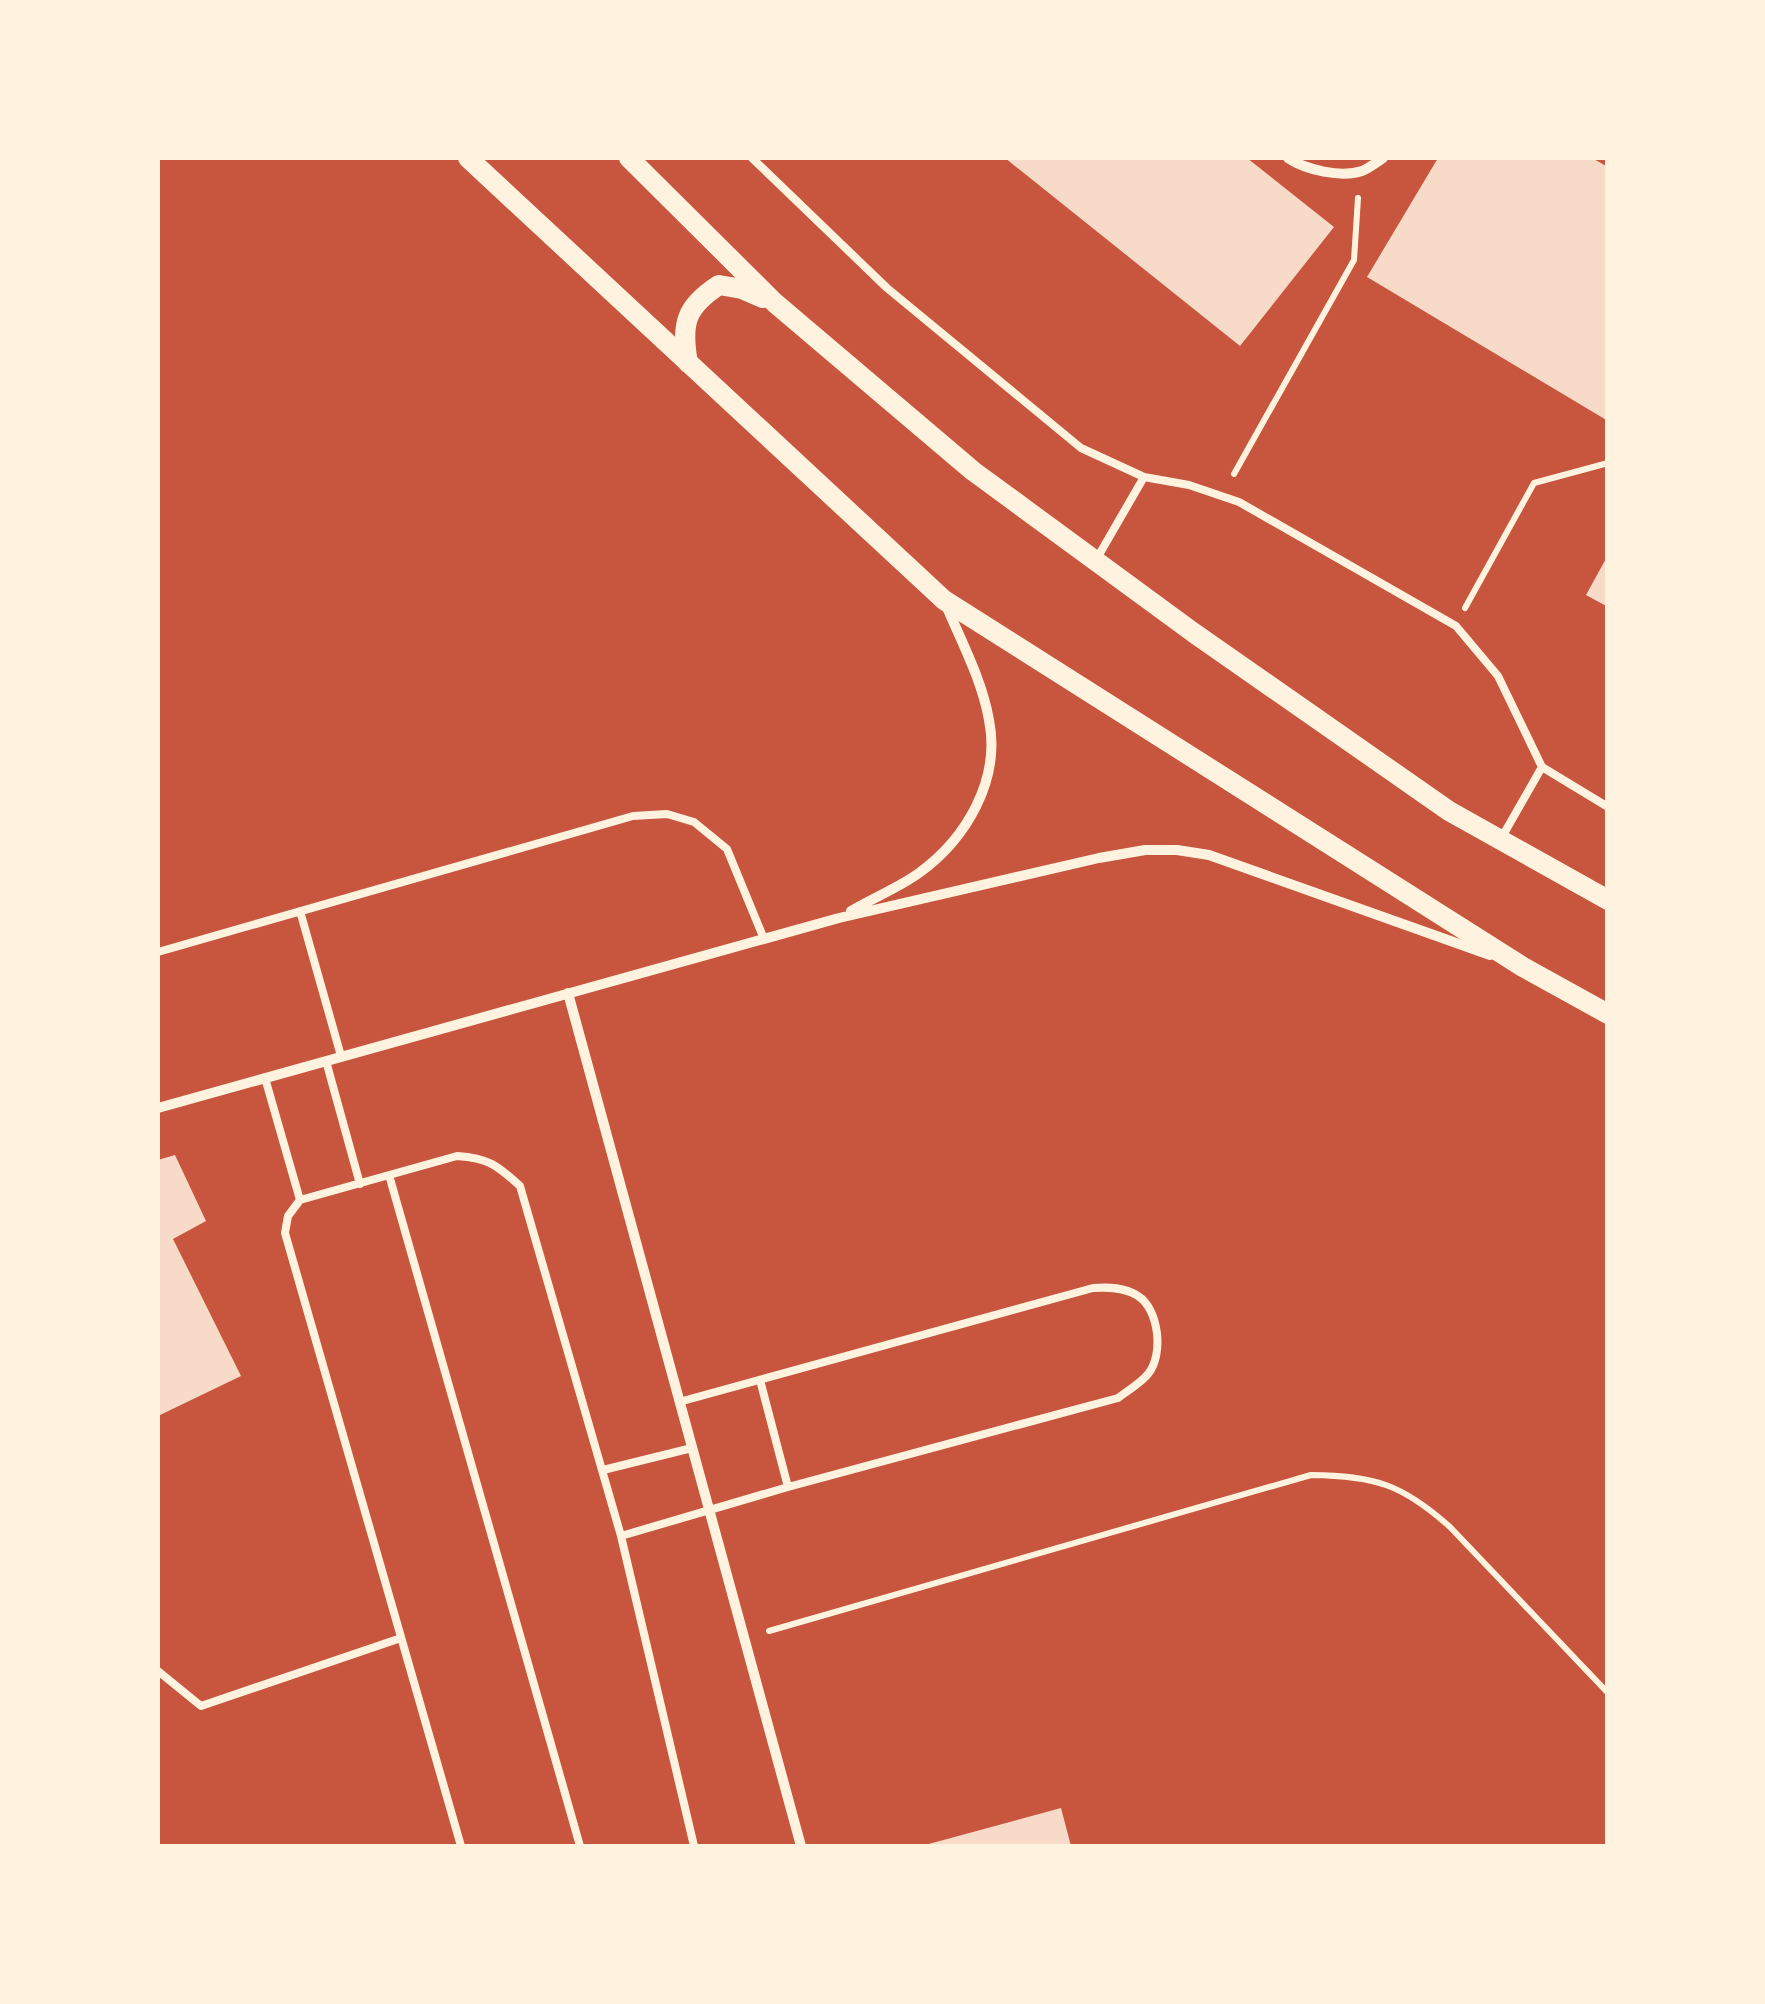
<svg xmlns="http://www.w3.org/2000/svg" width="1765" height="2004" font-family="Bitter,serif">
	<rect width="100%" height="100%" fill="#c8553d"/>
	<path fill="#f7dbc8" d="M1005,158H1247L1334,227L1240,346Z
		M1438,158H1592L1608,167V421L1367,277Z
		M1608,555V607L1586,595Z
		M175,1155L206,1221L173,1239L241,1376L158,1416V1160Z
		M1061,1808L1071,1846H925V1845Z"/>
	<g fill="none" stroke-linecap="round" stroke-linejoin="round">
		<path stroke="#fff3e0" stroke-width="6" d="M1234,474L1354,260L1358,198
			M1465,608L1534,483L1608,463
			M769,1631L1311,1475C1375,1476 1402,1484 1450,1527L1608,1693"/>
		<path stroke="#fff3e0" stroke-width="8" d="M752,158L887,288L1081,448L1144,477L1189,485L1239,502L1456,626L1498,676L1542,767L1608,807
			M1096,560L1144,477
			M1502,837L1542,767
			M300,911L341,1056
			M158,952L633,816L667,814L694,822L727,849L764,939
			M326,1061L360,1184
			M265,1078L300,1200
			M389,1175L580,1846
			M760,1380L788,1487
			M603,1470L692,1448
			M621,1536L788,1487L1118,1398C1127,1391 1141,1383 1148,1374C1164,1355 1159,1309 1138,1296C1125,1287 1108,1287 1093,1288L679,1402
			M158,1671L201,1706L401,1638
			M461,1846L285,1233L288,1216L300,1200L457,1156C488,1158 497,1165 520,1186L621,1536L694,1846"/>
		<path stroke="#fff3e0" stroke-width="10" d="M1288,158C1306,170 1341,178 1362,171C1369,168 1377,162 1383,158
			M851,911C873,898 898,888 919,873C966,839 1001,780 989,720C982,680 962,643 946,605
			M568,993L801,1846
			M158,1108L839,918L1099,858L1145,850H1177L1209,855L1490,955"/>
		<path stroke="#fff3e0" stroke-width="20" d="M468,158L944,600L1523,967L1608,1014
			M629,158L775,303L973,471L1194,633L1449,811L1608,900
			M688,363C681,324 685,307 719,285L742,289L763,298"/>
	</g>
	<rect width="1765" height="2004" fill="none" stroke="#fff3e0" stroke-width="320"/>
</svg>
